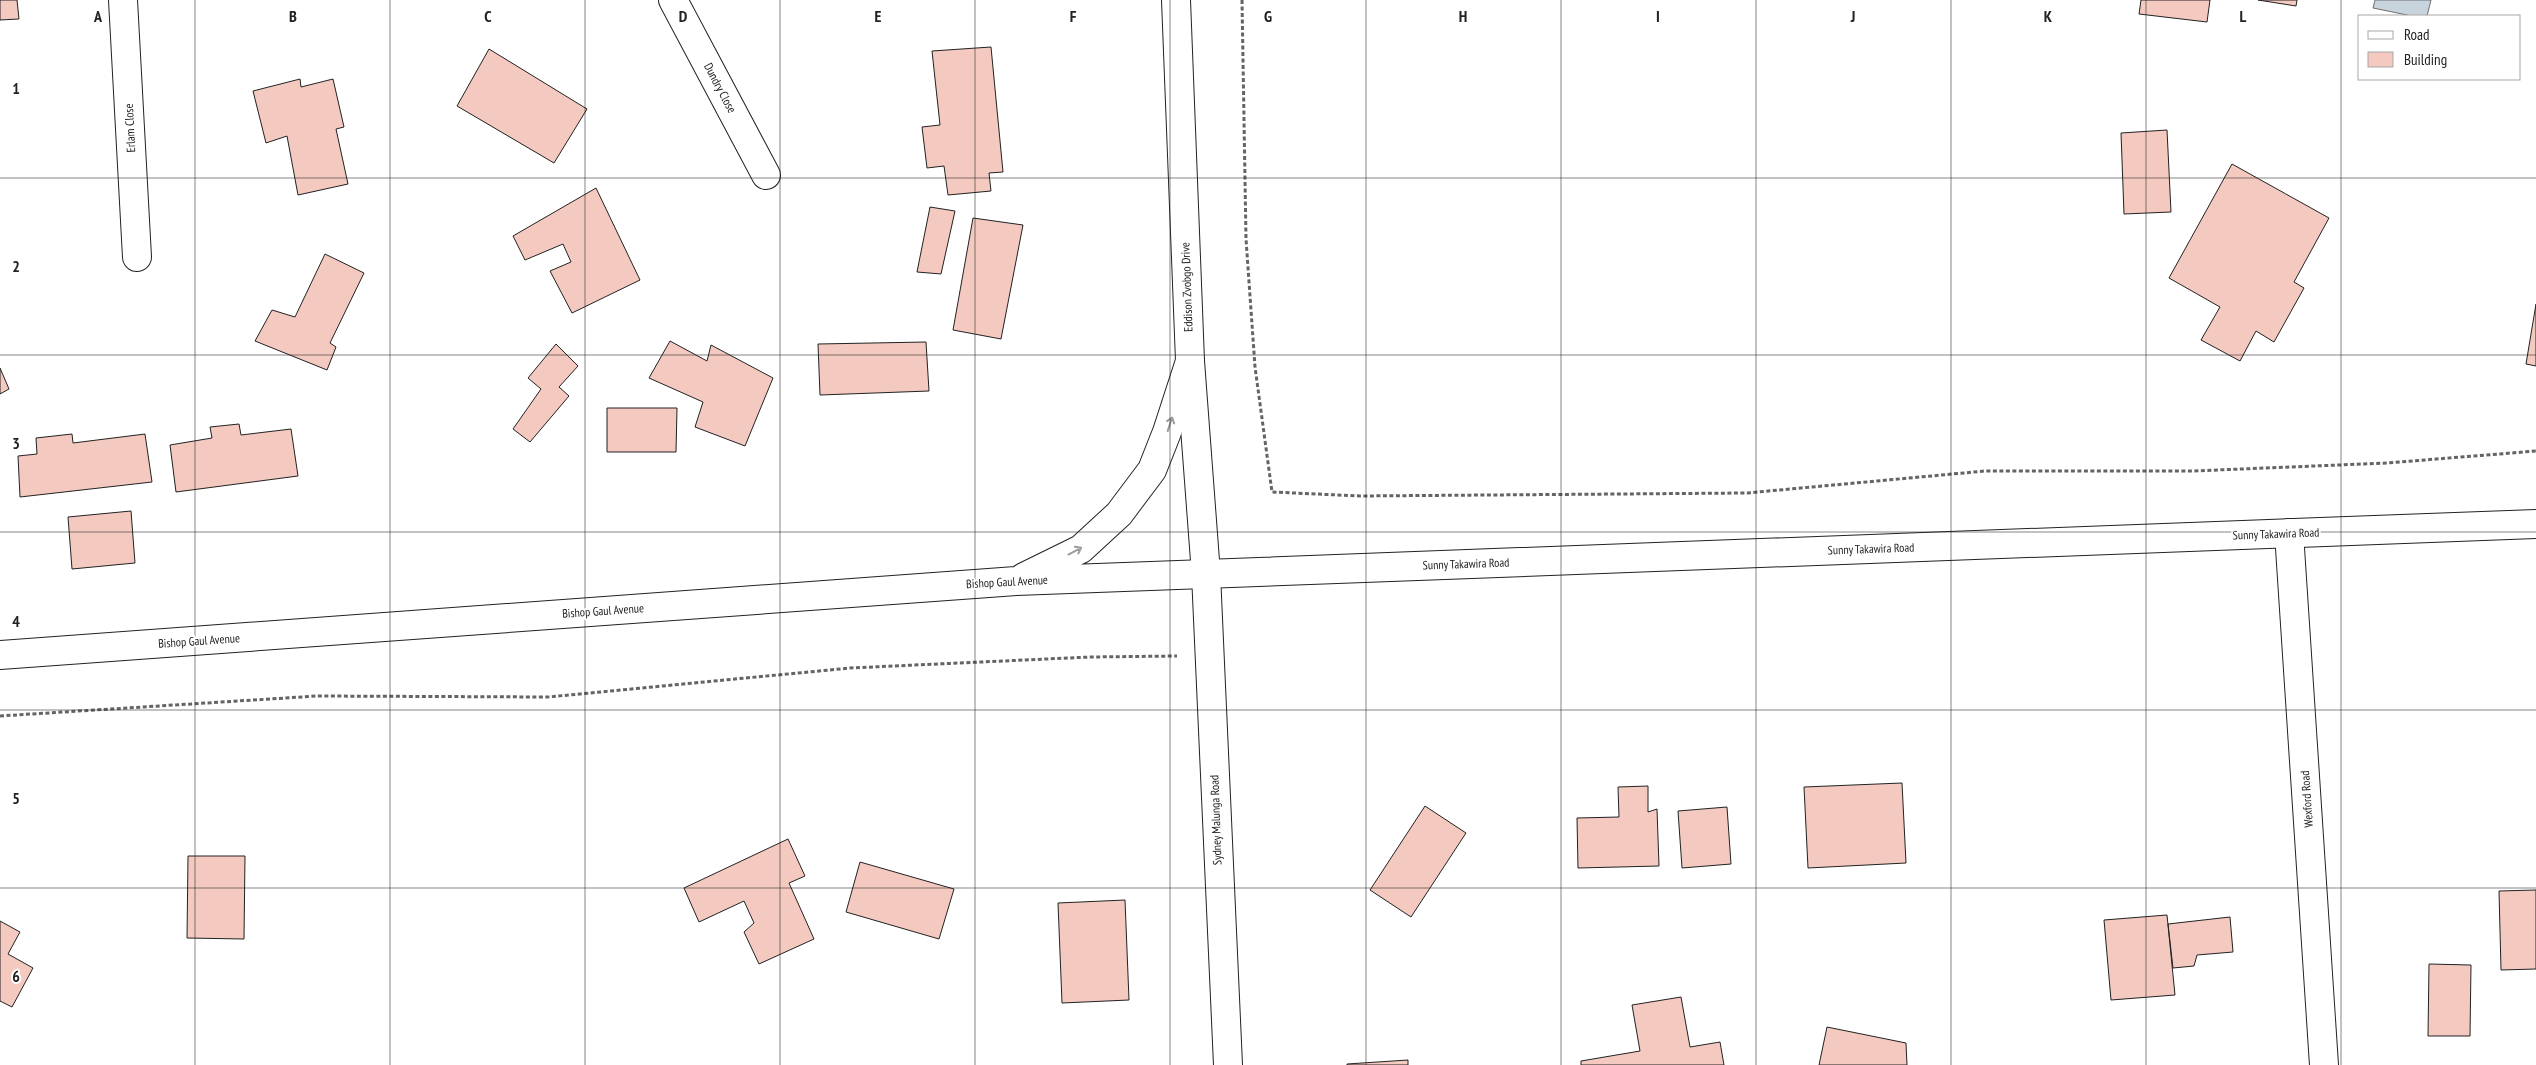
<svg xmlns="http://www.w3.org/2000/svg" width="2536" height="1065" font-family="'PT Sans Narrow',sans-serif">
	<rect width="100%" height="100%" fill="#fff"/>
	<path fill="#c7d3dd" stroke="#6f6f6f" d="M2375,0H2431L2427,16H2412L2373,8Z"/>
	<path fill="#f3c9c0" stroke="#222" d="M0,0H17L19,19L0,20Z
		M2141,0H2210L2207,22L2139,14Z
		M2258,0H2297L2296,6Z
		M991,47L1003,172L989,173L991,191L948,195L944,166L927,168L922,127L940,125L932,51Z
		M489,49L587,109L554,163L457,106Z
		M300,79L301,87L333,79L344,127L336,129L348,184L298,195L287,136L266,143L253,91Z
		M2167,130L2171,212L2124,214L2121,133Z
		M2232,164L2329,218L2294,282L2304,288L2274,342L2256,331L2240,361L2201,340L2220,307L2169,278Z
		M596,188L640,280L572,313L550,271L571,262L563,244L525,260L513,236Z
		M930,207L955,211L941,274L917,272Z
		M973,218L1023,225L1001,339L953,330Z
		M325,254L364,273L330,343L336,347L327,370L255,341L272,310L295,317Z
		M2536,304V366L2526,364Z
		M670,341L707,361L711,345L773,378L745,446L695,427L703,402L649,378Z
		M926,342L929,391L820,395L818,344Z
		M556,344L578,366L559,387L569,396L530,442L513,429L541,389L528,378Z
		M0,368L9,389L0,394Z
		M607,408H677L676,452H607Z
		M239,424L241,435L291,429L298,476L176,492L170,445L212,438L210,427Z
		M72,434L73,443L145,434L152,482L20,497L18,456L37,454L36,438Z
		M131,511L135,563L72,569L68,517Z
		M1902,783L1906,863L1808,868L1804,787Z
		M1648,786V812L1657,809L1659,866L1578,868L1577,818L1619,817L1618,787Z
		M1425,806L1466,833L1411,917L1370,890Z
		M1727,807L1731,864L1682,868L1678,811Z
		M788,839L805,876L789,883L814,939L759,964L744,932L754,923L744,901L699,922L684,888Z
		M188,856H245L244,939L187,938Z
		M860,862L954,889L939,939L846,912Z
		M2536,890V969L2501,970L2499,891Z
		M1125,900L1129,1000L1062,1003L1058,903Z
		M2167,915L2175,995L2111,1000L2104,920Z
		M2230,917L2233,952L2197,955L2194,966L2173,968L2168,924Z
		M0,921L20,932L8,954L33,968L12,1007L0,1001Z
		M2429,964L2471,965L2470,1036H2428Z
		M1681,997L1690,1047L1720,1042L1724,1065H1581V1061L1640,1051L1632,1005Z
		M1827,1027L1906,1043L1907,1065H1819Z
		M1408,1060V1065H1347V1064Z"/>
	<g fill="none" stroke-linecap="round" stroke-linejoin="round">
		<g stroke="#222" stroke-width="30">
			<path id="minor" d="M123,0L137,257
				M673,0L766,175
				M1176,0L1190,361L1206,574L1228,1065
				M2289,533L2324,1065"/>
		</g>
		<g stroke="#222" stroke-width="30">
			<path id="major" d="M1024,577L1081,549L1119,514L1152,470L1167,432L1190,361
				M0,655L1016,581L2536,524"/>
		</g>
		<path stroke="#646464" stroke-width="3" stroke-dasharray="4 2.5" stroke-linecap="butt" d="M1242,0L1246,239L1255,367L1272,492L1360,496L1747,493L1985,471H2193L2387,463L2536,451
			M0,716L317,696L548,697L850,668L1090,657L1177,656"/>
		<use href="#minor" stroke="#fff" stroke-width="28"/>
		<use href="#major" stroke="#fff" stroke-width="28"/>
	</g>
	<defs><path id="oneway-shaft" d="M-6 0H5M1.5-3L5.5 0L1.5 3" fill="none" stroke-width="1.6" stroke-linecap="round" stroke-linejoin="round" transform="scale(1.25)"/></defs>
	<g stroke="#9c9c9c">
		<use href="#oneway-shaft" transform="translate(1170 424) rotate(-72)"/>
		<use href="#oneway-shaft" transform="translate(1075 551) rotate(-28)"/>
	</g>
	<path fill="none" stroke="#222" stroke-width="1" stroke-opacity="0.55" d="M195,0V1065M390,0V1065M585,0V1065M780,0V1065M975,0V1065M1170,0V1065M1366,0V1065M1561,0V1065M1756,0V1065M1951,0V1065M2146,0V1065M2341,0V1065M0,178H2536M0,355H2536M0,532H2536M0,710H2536M0,888H2536"/>
	<g text-anchor="middle" stroke-width="4" stroke-linejoin="round" paint-order="stroke">
		<g font-size="12" fill="#222" stroke="#fff">
			<text transform="translate(720 88) rotate(62)" y="4">Dundry Close</text>
			<text transform="translate(130 128) rotate(-93)" y="4">Erlam Close</text>
			<text transform="translate(1187 287) rotate(-92)" y="4">Eddison Zvobgo Drive</text>
			<text transform="translate(2276 534) rotate(-2)" y="4">Sunny Takawira Road</text>
			<text transform="translate(1871 549) rotate(-2)" y="4">Sunny Takawira Road</text>
			<text transform="translate(1466 564) rotate(-2)" y="4">Sunny Takawira Road</text>
			<text transform="translate(1007 582) rotate(-3)" y="4">Bishop Gaul Avenue</text>
			<text transform="translate(603 611) rotate(-4)" y="4">Bishop Gaul Avenue</text>
			<text transform="translate(199 641) rotate(-4)" y="4">Bishop Gaul Avenue</text>
			<text transform="translate(2307 799) rotate(-94)" y="4">Wexford Road</text>
			<text transform="translate(1216 820) rotate(-92)" y="4">Sydney Malunga Road</text>
		</g>
	</g>
	<g font-size="16" text-anchor="middle" font-weight="bold" fill="#222" stroke="#fff" stroke-width="4" stroke-linejoin="round" paint-order="stroke">
		<text x="98" y="22">A</text>
		<text x="293" y="22">B</text>
		<text x="488" y="22">C</text>
		<text x="683" y="22">D</text>
		<text x="878" y="22">E</text>
		<text x="1073" y="22">F</text>
		<text x="1268" y="22">G</text>
		<text x="1463" y="22">H</text>
		<text x="1658" y="22">I</text>
		<text x="1853" y="22">J</text>
		<text x="2048" y="22">K</text>
		<text x="2243" y="22">L</text>
		<text x="16" y="94">1</text>
		<text x="16" y="272">2</text>
		<text x="16" y="449">3</text>
		<text x="16" y="627">4</text>
		<text x="16" y="804">5</text>
		<text x="16" y="982">6</text>
	</g>
	<rect x="2358" y="15" width="162" height="65" fill="#ffffff" stroke="#a7a7a7"/>
	<rect x="2368" y="31" width="25" height="8" fill="#ffffff" stroke="#a7a7a7"/>
	<text x="2404" y="40" font-size="15" fill="#222222">Road</text>
	<rect x="2368" y="52" width="25" height="15" fill="#f3c9c0" stroke="#a7a7a7"/>
	<text x="2404" y="65" font-size="15" fill="#222222">Building</text>
</svg>
